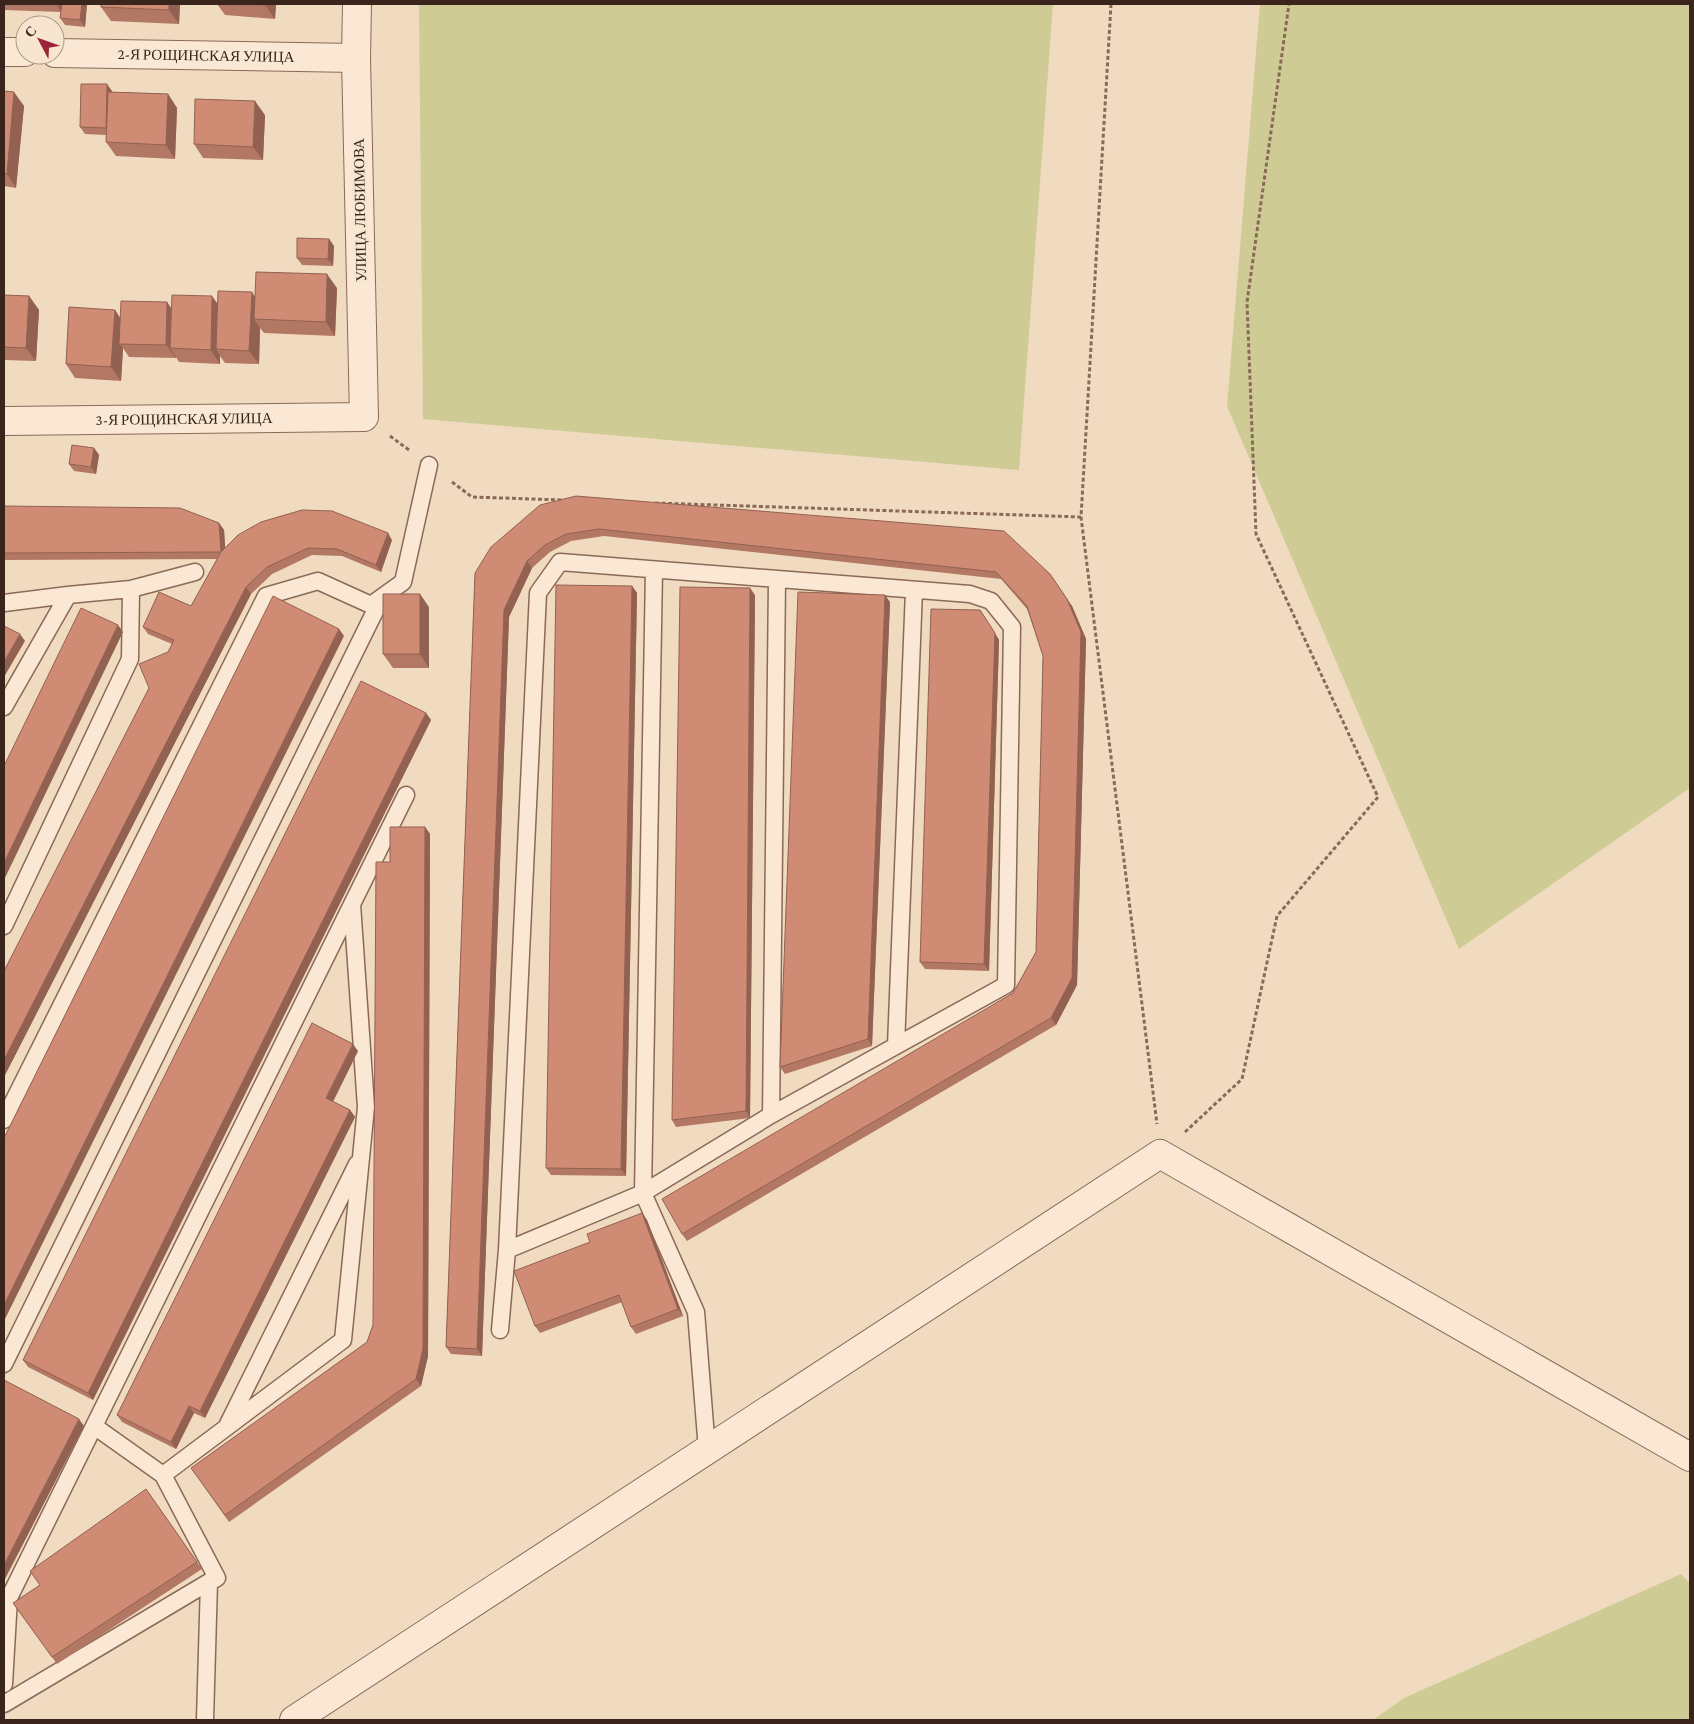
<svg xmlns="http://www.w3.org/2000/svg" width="1694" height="1724" font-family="'Crimson Pro',serif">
	<rect width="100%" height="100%" fill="#f0dac0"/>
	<path fill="#cecc94" d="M419,4H1053L1019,470L423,419Z
		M1260,4H1690V788L1459,949L1227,406Z
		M1681,1574L1690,1584V1720H1373L1404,1698Z"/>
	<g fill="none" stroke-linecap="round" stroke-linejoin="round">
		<g stroke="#8a6a57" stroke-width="19">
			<path id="lane" d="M4,603L68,595
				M4,707L68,595L131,589
				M4,926L130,659L131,589L195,572
				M896,1046L914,590
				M771,1115L777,580
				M4,1120L266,596L318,581L371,605L403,582L429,465
				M643,1193L654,570
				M507,1250L538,593L560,562L970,594L991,601L1012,627L1006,985L771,1115L643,1193
				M500,1330L507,1250L643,1193L696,1312L707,1450
				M4,1364L382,597
				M228,1424L357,1164
				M94,1426L163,1475L217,1578L209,1582
				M163,1475L343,1340L366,1107L352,904
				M4,1684L9,1598L406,795
				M4,1704L209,1582L205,1720"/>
		</g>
		<g stroke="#8a6a57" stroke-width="30">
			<g id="street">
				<path d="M4,52H25"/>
				<path id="s1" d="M55,53L356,58"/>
				<path id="s2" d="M4,421L364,417L356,58L357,4"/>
				<path d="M294,1720L1160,1154L1690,1457"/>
			</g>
		</g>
		<path stroke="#8a6a57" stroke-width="3" stroke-dasharray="4 2.5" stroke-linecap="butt" d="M1111,4L1081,517L1157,1124
			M390,436L409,450
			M452,482L472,497L563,500
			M655,503L1081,517
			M1185,1132L1242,1079L1277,916L1378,797L1256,534L1247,302L1289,4"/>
		<use href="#lane" stroke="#fae8d4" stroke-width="16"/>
		<use href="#street" stroke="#fae8d4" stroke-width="28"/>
	</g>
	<path fill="#b37864" d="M4,4H87L85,27L65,25L60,18L61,12L4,10Z
		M101,4H180L179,24L111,21L101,7Z
		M217,4H276L275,19L225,15Z
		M4,91L24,106L16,188L4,186Z
		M112,91V92L168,94L177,108L175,159L116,156L106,142V135L85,134L80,127Z
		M265,115L263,160L203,158L194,144Z
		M329,239L334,246L333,266L302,265L297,258Z
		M337,288L335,336L264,333L260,328L259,364L225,363L220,356V364L179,362L176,357V358L129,357L123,348L121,381L75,378L66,364L115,310L120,318L167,302L171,308L217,304L255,298Z
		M4,295L29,296L39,310L36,361L4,360Z
		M94,448L99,455L96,474L74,471L69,464Z
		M540,505L1004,531L1072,606L1086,639L1077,985L1056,1025L687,1241L682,1234L1013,993L1036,952L1043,656L1027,609L1001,579L604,536L571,541L550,552L532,568L509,617L482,1356L451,1354L446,1347L475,573Z
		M4,506L219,523L224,530L225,548L392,540L381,572L342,556L312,555L272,574L251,594L4,1077V971L172,644L148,634L143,627L191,606L217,559L4,560Z
		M632,586L637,593L626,1176L551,1175L546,1168Z
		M755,595L750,1118L676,1127L672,1120Z
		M890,602L872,1046L785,1074L780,1067Z
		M429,607V668H393L383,654Z
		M985,617L999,640L989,971L925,969L920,962Z
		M426,713L431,720L93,1400L28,1367L23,1360Z
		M425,827L430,834L428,1356L421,1386L229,1522L191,1468L367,1342L373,1325L390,862Z
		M358,1051L333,1102L350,1110L355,1117L205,1418L194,1413L176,1449L122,1422L117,1415Z
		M642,1213L647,1220L683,1316L636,1334L631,1327L622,1302L540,1333L535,1326L590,1242Z
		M146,1489L202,1569L57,1664L13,1603L40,1585Z"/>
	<path fill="#926151" d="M56,4H63L62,13Z
		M82,4H87L85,27L80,20Z
		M169,4H180L179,24L169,10Z
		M265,4H276L275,19L265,5Z
		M107,84L112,91L111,135L106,128Z
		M14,92L24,106L16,188L7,174Z
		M168,94L177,108L175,159L166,145Z
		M255,101L265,115L263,160L253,147Z
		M329,239L334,246L333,266L328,259Z
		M327,274L337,288L335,336L326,322Z
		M252,292L261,306L254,319L260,328L259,364L249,351Z
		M29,296L39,310L36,361L26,348Z
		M212,296L222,310L216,349L220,356V364L211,350Z
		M167,302L176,316L170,348L176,357V358L166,345Z
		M115,310L124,324L119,344L123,348L121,381L111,367Z
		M94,448L99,455L96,474L91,467Z
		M219,523L224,530L226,559L221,552Z
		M388,533L392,540L381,572L376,565Z
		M527,561L532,568L509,617L482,1356L477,1349L504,610Z
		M1050,574L1072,606L1086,639L1077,985L1056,1025L1051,1018Z
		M632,586L637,593L626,1176L621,1169Z
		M246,587L251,594L4,1077V1060Z
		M750,588L755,595L750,1118L746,1111Z
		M420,594L429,607V668L420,654Z
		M885,595L890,602L872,1046L868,1039Z
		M980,610L999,640L989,971L984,964Z
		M118,625L123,632L4,880V863Z
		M339,629L344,636L4,1321V1305Z
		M20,634L25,641L4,677V662Z
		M426,713L431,720L93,1400L88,1393Z
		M425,827L430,834L428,1356L421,1386L416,1379Z
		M353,1044L358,1051L331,1105L326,1098Z
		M350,1110L355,1117L205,1418L200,1411Z
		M642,1213L647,1220L683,1316L678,1309Z
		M189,1406L194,1413L176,1449L171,1442Z
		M79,1419L84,1426L4,1581V1565Z"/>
	<path fill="#d08b74" stroke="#926151" d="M62,4H82L80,20L60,18Z
		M101,4H169V10L101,7Z
		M248,4H265V5Z
		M81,84H107L106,128L80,127Z
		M4,91L14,92L7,174L4,173Z
		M108,92L168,94L166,145L106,142Z
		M195,99L255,101L253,147L194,144Z
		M297,238L329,239L328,259L297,258Z
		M256,272L327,274L326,322L254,319Z
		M218,291L252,292L249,351L216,349Z
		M4,295L29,296L26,348L4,347Z
		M172,295L212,296L211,350L170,348Z
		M121,301L167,302L166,345L119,344Z
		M69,307L115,310L111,367L66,364Z
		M72,445L94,448L91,467L69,464Z
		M576,496L1004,531L1050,574L1067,599L1081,632L1072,978L1051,1018L682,1234L662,1199L1013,993L1036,952L1043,656L1027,606L996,572L599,529L566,534L545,545L527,561L504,610L477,1349L446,1347L475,573L491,547L540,505Z
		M4,506L180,508L219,523L221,552L4,553Z
		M302,510L332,511L388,533L376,565L337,549L308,548L267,567L246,587L4,1060V971L149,688L139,664L168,652L174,640L143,627L159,592L191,606L221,552L238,535L261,522Z
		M556,585L632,586L621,1169L546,1168Z
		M680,587L750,588L746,1111L672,1120Z
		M798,592L885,595L868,1039L780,1067Z
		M383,594H420V654H383Z
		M273,596L339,629L4,1305V1138Z
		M81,608L118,625L4,863V766Z
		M931,609L980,610L995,633L984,964L920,962Z
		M4,626L20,634L4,662Z
		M361,681L426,713L88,1393L23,1360Z
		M390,827H425L423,1349L416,1379L225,1515L191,1468L367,1342L373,1325L376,862H390Z
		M312,1023L353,1044L326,1098L350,1110L200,1411L189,1406L171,1442L117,1415Z
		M642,1213L678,1309L631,1327L619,1295L535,1326L514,1271L590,1242L587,1234Z
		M4,1380L79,1419L4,1565Z
		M146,1489L197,1562L52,1657L13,1603L40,1585L30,1571Z"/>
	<g text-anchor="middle" stroke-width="5" stroke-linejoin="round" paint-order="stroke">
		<g font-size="15" fill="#39251c" stroke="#f7e5d0">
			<text dy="5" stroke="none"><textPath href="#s1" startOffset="151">2-Я РОЩИНСКАЯ УЛИЦА</textPath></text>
			<text transform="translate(360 210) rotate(-91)" y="5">УЛИЦА ЛЮБИМОВА</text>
			<text dy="5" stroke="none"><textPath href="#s2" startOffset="180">3-Я РОЩИНСКАЯ УЛИЦА</textPath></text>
		</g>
	</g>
	<rect width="1694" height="1724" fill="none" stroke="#39251c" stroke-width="10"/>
	<g transform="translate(40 40) rotate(311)"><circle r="24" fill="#f7e5d0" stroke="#ab9888"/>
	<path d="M0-4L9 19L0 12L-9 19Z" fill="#9c2439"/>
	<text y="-8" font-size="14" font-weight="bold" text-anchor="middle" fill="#39251c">С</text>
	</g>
</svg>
